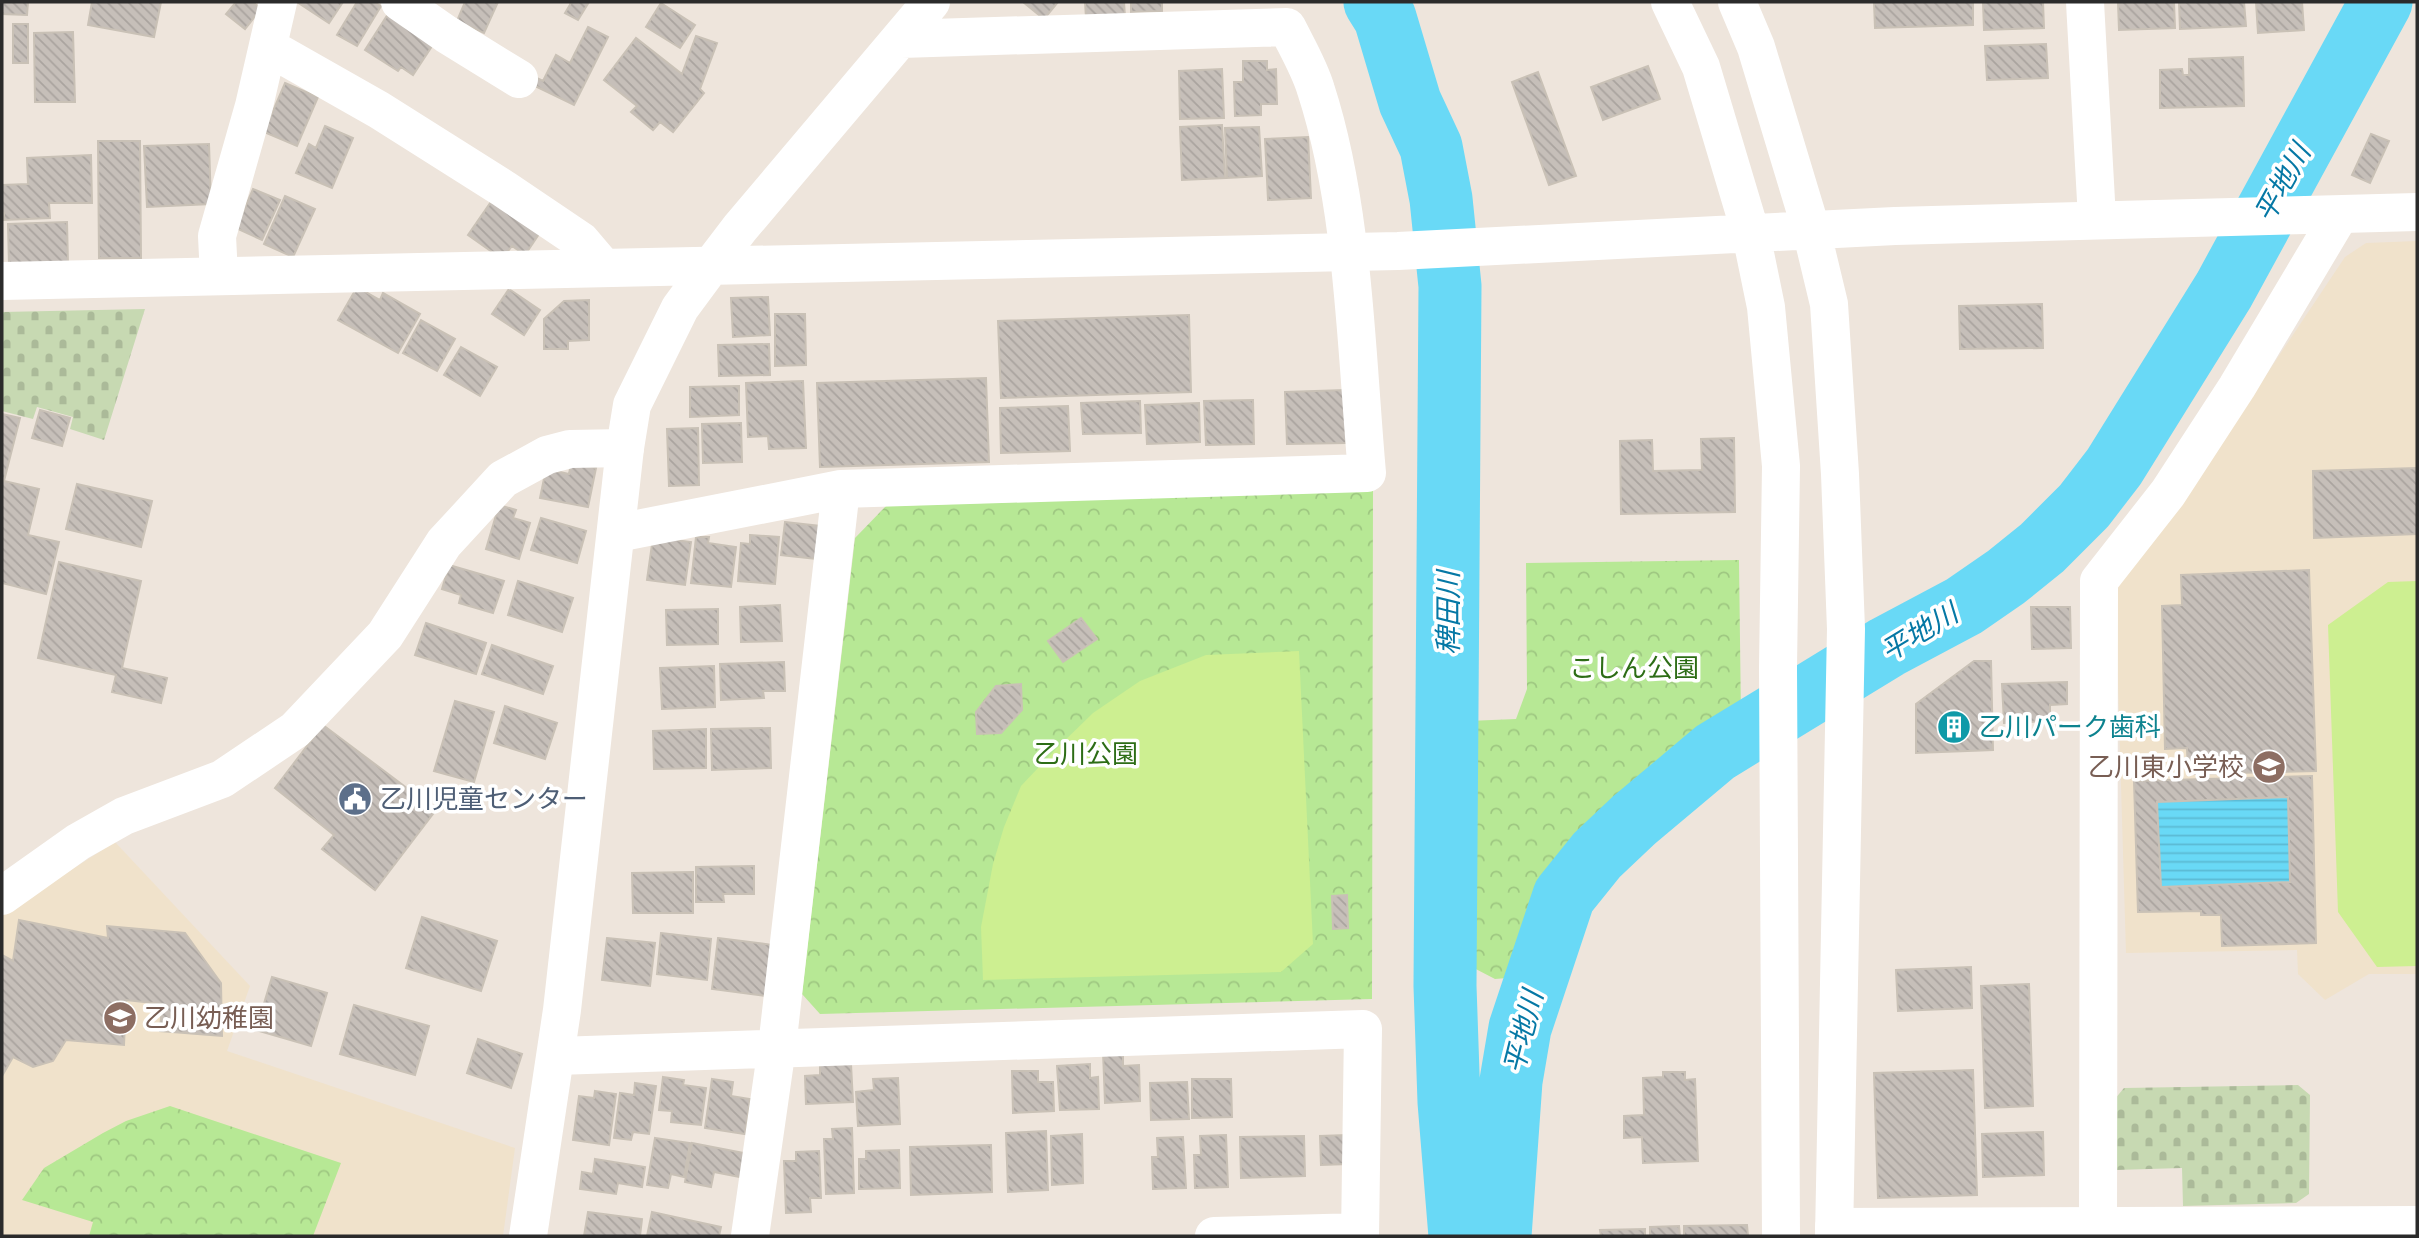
<svg xmlns="http://www.w3.org/2000/svg" width="2419" height="1238" font-family="Mulish,'Noto Sans JP',sans-serif">
	<defs>
		<pattern id="cemetery-stones" width="16" height="16" patternUnits="userSpaceOnUse" patternTransform="scale(1.75)"><rect width="16" height="16" fill="#c7d9b2"/><path d="M2 7V4a2 2 0 0 1 4 0v3zM10 15v-3a2 2 0 0 1 4 0v3z" fill="#abba99"/></pattern>
		<pattern id="park-crowns" width="20" height="18" patternUnits="userSpaceOnUse" patternTransform="scale(1.75)"><rect width="20" height="18" fill="#b7e895"/><path d="M2 6a3 3 0 1 1 6 0M12 15a3 3 0 1 1 6 0" fill="none" stroke="#9ec781"/></pattern>
		<pattern id="water-rules" width="6" height="5" patternUnits="userSpaceOnUse" patternTransform="scale(1.75)"><rect width="6" height="5" fill="#69d9f6"/><path d="M0 2.5h6" fill="none" stroke="#5bbad3"/></pattern>
		<pattern id="building-back-hatch" width="6" height="6" patternUnits="userSpaceOnUse" patternTransform="scale(1.75)"><rect width="6" height="6" fill="#c6bfb9"/><path d="M-1 5l2 2M0 0l6 6M5-1l2 2" fill="none" stroke="#aaa49f"/></pattern>
	</defs>
	<rect width="100%" height="100%" fill="#eee5dc"/>
	<path fill="#f0e2cb" d="M2417,241V974H2369L2325,1000L2298,974L2297,950L2126,953L2115,584L2234,423L2345,257L2366,243Z
		M115,842L250,986L227,1051L515,1148L503,1236H2V914Z"/>
	<path fill="url(#cemetery-stones)" d="M145,309L104,440L70,429L73,417L37,407L33,419L2,411V312Z
		M2298,1085L2310,1095L2309,1194L2296,1203L2183,1206L2182,1168L2116,1170L2114,1100L2124,1088Z"/>
	<path fill="url(#park-crowns)" d="M1373,491L1372,999L820,1014L802,994L855,538L886,506Z
		M1739,560L1741,720L1638,802L1552,892L1519,977L1495,979L1468,965V721L1516,719L1527,689L1526,563Z
		M170,1106L341,1163L313,1236H89L93,1222L22,1200L44,1168L103,1133L126,1121Z"/>
	<path fill="#cdef91" d="M2417,581V966L2377,967L2338,912L2328,625L2388,582Z
		M1299,651L1313,944L1281,972L983,980L981,927L993,864L1004,827L1021,786L1055,750L1093,713L1140,681L1206,655Z"/>
	<path fill="url(#water-rules)" d="M2288,797L2290,882L2161,887L2157,802Z"/>
	<g fill="none" stroke-linecap="round" stroke-linejoin="round">
		<path stroke="#69d9f6" stroke-width="63" d="M1375,2L1385,18L1410,102L1431,147L1441,199L1450,286L1445,986L1449,1102L1460,1236
			M1500,1236L1511,1081L1520,1028L1564,896L1597,855L1634,820L1715,752L1887,647L1964,606L2006,577L2042,548L2084,506L2114,467L2224,290L2381,2"/>
	</g>
	<path fill="url(#building-back-hatch)" stroke="#c9c1b6" stroke-width="2" fill-rule="evenodd" d="M2,2H28L27,15L2,14Z
		M92,2H161L154,37L88,25Z
		M236,2H253L261,9L245,29L226,14Z
		M297,2H343L329,23Z
		M357,2H374L381,6L357,46L337,35Z
		M465,2H498L484,33L457,21Z
		M569,2H589L578,20L565,13L571,3Z
		M1023,2H1058L1044,19Z
		M1085,2H1124L1125,17L1086,18Z
		M1131,2H1162V11L1131,12Z
		M1874,2H1973V25L1875,28Z
		M1983,2H2043L2044,28L1984,30Z
		M2118,2H2174L2175,28L2119,30Z
		M2179,2H2244L2246,26L2180,29Z
		M2256,2H2302L2304,30L2258,33Z
		M661,3L695,25L680,48L646,27Z
		M390,11L436,40L413,75L401,67L398,71L365,50Z
		M13,24H28V63H13Z
		M588,27L608,37L574,105L533,85L537,78L543,81L556,55L570,63Z
		M73,32L75,102H35L34,33Z
		M696,36L717,43L700,89L704,93L673,132L660,122L653,130L631,112L637,106L604,80L636,38L682,74Z
		M2046,44L2048,78L1987,80L1985,46Z
		M2243,57L2244,106L2160,108V70L2182,69L2183,75H2189V59Z
		M1243,61H1267V70L1276,69L1277,104H1261V115L1235,116L1234,82H1243Z
		M1648,66L1660,99L1603,120L1591,87Z
		M1222,69L1224,118L1180,119L1179,71Z
		M1538,72L1576,176L1549,185L1512,82Z
		M285,83L318,97L297,146L264,132Z
		M1222,125L1225,178L1182,180L1180,127Z
		M325,126L353,138L332,188L296,173L309,144L316,148Z
		M1259,127L1262,176L1227,178L1225,128Z
		M2371,134L2389,141L2370,183L2352,175Z
		M1308,137L1311,198L1268,200L1265,139Z
		M98,141H140L141,258H99Z
		M209,144L211,204L147,207L144,146Z
		M91,155L92,203H49L50,218L4,220V213H2V173V185L28,184L27,158Z
		M253,189L280,200L262,240L236,228Z
		M285,196L315,209L293,257L264,244Z
		M493,199L541,231L525,255L512,246L502,259L468,235Z
		M67,222L68,264L9,266L8,224Z
		M357,287L380,300L383,293L420,314L398,353L338,320Z
		M509,289L540,310L524,335L492,314Z
		M768,297L770,335L733,337L731,298Z
		M589,300V340L568,341V349H544V319L564,301Z
		M2042,304L2043,348L1960,349L1959,306Z
		M775,314H805L806,365L775,366Z
		M1189,315L1191,392L1001,398L998,321Z
		M421,320L455,339L437,371L403,353Z
		M769,344L770,375L719,376L718,345Z
		M461,347L497,367L480,396L444,375Z
		M986,378L989,462L820,467L817,383Z
		M803,381L806,448L769,449L768,436L748,437L746,383Z
		M739,386V415L690,417V387Z
		M1345,390L1346,443L1287,444L1285,392Z
		M1253,400L1254,444L1206,445L1204,401Z
		M1140,401L1141,433L1083,434L1081,403Z
		M1199,403L1200,442L1147,444L1145,405Z
		M1068,406L1070,451L1001,453L1000,408Z
		M40,410L70,418L62,446L32,438Z
		M2,414L20,418L4,481L39,489L28,535L59,542L46,594L2,583Z
		M741,423L742,462L703,463L702,424Z
		M698,428L699,485L669,486L667,429Z
		M1734,438L1735,512L1621,514L1620,441L1652,440L1653,471L1702,470L1701,439Z
		M571,464L596,468L588,507L540,498L546,469L569,474Z
		M2417,468V534L2314,538L2313,471Z
		M77,484L152,501L141,547L66,529Z
		M499,505L516,510L513,518L530,523L519,559L486,549Z
		M541,518L586,531L577,563L531,550Z
		M785,522L820,526L816,559L781,555Z
		M750,535L779,537L775,584L738,581L741,543L750,544Z
		M653,537L691,542L685,585L647,580Z
		M696,537H709L708,543L736,547L731,587L691,583Z
		M59,562L141,581L122,668L167,678L161,703L112,692L116,675L38,658Z
		M449,565L504,581L493,613L459,603L461,595L442,589Z
		M2309,570L2316,771L2188,774L2187,748L2165,749L2162,606L2182,605L2181,575Z
		M518,581L573,598L562,632L508,615Z
		M780,605L782,641L741,642L740,607Z
		M2031,607H2070L2071,648L2032,649Z
		M718,609V644L667,645L666,610Z
		M1081,618L1097,639L1063,662L1048,641Z
		M426,623L486,643L476,674L415,655Z
		M492,645L553,666L543,694L482,674Z
		M1974,661H1991L1993,750L1916,753V704Z
		M784,662L785,691H763L764,698L721,700L720,664Z
		M714,666L715,707L662,709L660,668Z
		M2067,682V704L2050,705V721L2004,723L2002,684Z
		M1021,684L1022,710L1001,733L977,734L976,712L996,686Z
		M455,701L494,712L474,782L434,771Z
		M505,706L557,723L545,759L494,743Z
		M323,725L436,810L375,890L322,849L334,835L275,788Z
		M770,728L771,768L712,770L711,729Z
		M706,729V768L654,769L653,731Z
		M2312,776L2316,943L2222,946L2221,915H2201V911L2138,912L2134,781ZM2288,797L2290,882L2161,887L2157,802Z
		M754,866V894H723L724,902H696V867Z
		M693,872V913H633L632,873Z
		M1347,895L1348,928L1333,929L1332,896Z
		M422,917L497,941L481,991L406,968Z
		M19,920L108,938L107,926L185,933L221,983L222,1036L160,1031L162,1004L126,1000L124,1045L66,1040L53,1061L33,1067L13,1057L2,1076V955L13,961Z
		M661,933L711,939L707,980L657,974Z
		M607,938L655,943L650,986L602,980Z
		M718,938L773,945L766,996L712,989Z
		M1971,967L1972,1008L1898,1011L1896,970Z
		M272,977L327,993L311,1046L256,1030Z
		M2029,984L2033,1106L1985,1108L1981,986Z
		M354,1005L429,1026L415,1075L340,1054Z
		M478,1039L522,1054L511,1088L467,1073Z
		M1123,1051V1066L1139,1065L1140,1101L1105,1103L1103,1052Z
		M851,1064L853,1102L806,1104L805,1076L820,1075V1065Z
		M1090,1064V1078L1098,1077L1099,1109L1060,1110L1057,1066Z
		M1973,1070L1977,1195L1878,1198L1874,1073Z
		M1012,1071H1038V1082H1053L1054,1111L1013,1113Z
		M1663,1072H1685V1080L1695,1079L1698,1161L1643,1163L1642,1137L1624,1138V1116L1644,1115L1643,1078L1663,1077Z
		M663,1077L684,1080L683,1085L706,1088L701,1125L671,1122L672,1111L659,1110Z
		M898,1078L900,1124L858,1126L856,1092L874,1090L873,1079Z
		M712,1079L733,1082L731,1096L750,1099L745,1134L705,1128Z
		M1192,1079H1231L1232,1117L1192,1118Z
		M1187,1082L1189,1119L1151,1120L1150,1083Z
		M635,1083L656,1086L649,1134L633,1132L631,1140L614,1138L620,1093L634,1095Z
		M595,1091L616,1094L609,1145L573,1140L579,1096L594,1098Z
		M852,1128L854,1193L826,1194L824,1139H833L832,1129Z
		M1046,1131L1048,1190L1008,1192L1006,1133Z
		M2043,1132L2044,1175L1983,1177L1982,1134Z
		M1082,1134L1083,1183L1052,1185L1051,1136Z
		M1226,1135L1228,1187L1195,1188L1194,1155H1201L1200,1136Z
		M1347,1135L1348,1164L1321,1165L1320,1136Z
		M1304,1136L1305,1176L1241,1178L1240,1137Z
		M1183,1137L1186,1188L1153,1189L1152,1157H1158L1157,1138Z
		M655,1138L690,1143L684,1177L671,1174L668,1188L647,1185Z
		M692,1143L744,1153L740,1177L714,1172L711,1187L685,1182Z
		M991,1145L992,1192L911,1195L910,1147Z
		M899,1150L900,1188L859,1189V1159H866V1151Z
		M819,1151L821,1198H810L811,1212L786,1213L784,1161H796V1152Z
		M595,1159L645,1167L642,1187L618,1183L616,1194L580,1189L582,1172L593,1174Z
		M588,1212L642,1219L640,1236H584Z
		M652,1212L721,1227L719,1236H647Z
		M1747,1225L1748,1236H1684V1226Z
		M1679,1226L1680,1236H1650V1227Z
		M1645,1229V1236H1601L1600,1230Z"/>
	<g fill="none" stroke-linecap="round" stroke-linejoin="round">
		<path stroke="#fff" stroke-width="38" d="M400,2L446,34L519,79
			M2085,2L2097,219
			M268,47L379,110L504,189L581,241L604,268
			M711,266L740,228L931,2
			M219,276L217,236L254,106L278,2
			M617,533L841,489L1367,473C1356,350 1354,207 1316,90C1310,69 1297,47 1287,27L901,39
			M2,896L78,842L124,816L222,779L295,730L385,635L444,543L503,479L547,455L570,449L625,448
			M557,1056L1363,1029L1360,1236
			M1834,1227L2417,1225
			M750,1236L777,1047L841,489
			M1214,1236L1360,1232
			M2098,1236L2099,581L2168,493L2237,387L2339,216"/>
		<path stroke="#fff" stroke-width="38" d="M1670,2L1701,67L1751,234L1766,307L1781,466L1778,668L1781,1236
			M1737,2L1756,47L1811,229L1829,304L1840,474L1846,629L1834,1236
			M2,281L1398,251L1895,226L2417,212
			M528,1236L562,1010L625,448L632,405L680,308L711,266"/>
	</g>
	<defs>
		<g id="building-disc" transform="scale(1.75)"><circle r="9.5" fill="#0f9aa8" stroke="#fff"/><path d="M-4-6H4V6H1V3H-1V6H-4ZM-2.5-4.3h1.7v1.8h-1.7ZM.8-4.3h1.7v1.8H.8ZM-2.5-1h1.7V.8h-1.7ZM.8-1h1.7V.8H.8Z" fill="#fff"/></g>
		<g id="school-disc" transform="scale(1.75)"><circle r="9.5" fill="#8d6e63" stroke="#fff"/><path d="M0-5L7-2L0 1L-7-2ZM-4 1L0 2.5L4 1V4Q0 6-4 4Z" fill="#fff"/></g>
		<g id="civic-disc" transform="scale(1.75)"><circle r="9.5" fill="#5c6f8a" stroke="#fff"/><path d="M-.6-6.5H3V-4.5H.6V-3L4-1V1h2V6H-6V1h2V-1L-.6-3ZM-1.2 2.5V6h2.4V2.5Z" fill="#fff"/></g>
	</defs>
	<g fill-rule="evenodd">
		<use href="#building-disc" x="1954" y="727"/>
		<use href="#school-disc" x="2269" y="767"/>
		<use href="#civic-disc" x="355" y="799"/>
		<use href="#school-disc" x="120" y="1018"/>
	</g>
	<g text-anchor="middle" stroke-width="7" stroke-linejoin="round" paint-order="stroke">
		<g font-size="26" fill="#2d6d16" stroke="#fff">
			<text x="1634" y="677">こしん公園</text>
			<text x="1086" y="763">乙川公園</text>
		</g>
		<g font-size="26" fill="#0d838f" stroke="#fff" text-anchor="start">
			<text x="1979" y="736">乙川パーク歯科</text>
		</g>
		<g font-size="26" fill="#785e54" stroke="#fff" text-anchor="end">
			<text x="2244" y="776">乙川東小学校</text>
			<text x="144" y="1027" text-anchor="start">乙川幼稚園</text>
		</g>
		<g font-size="26" fill="#4e5e75" stroke="#fff" text-anchor="start">
			<text x="380" y="808">乙川児童センター</text>
		</g>
		<g font-size="28" font-style="italic" fill="#0578a5" stroke="#fff">
			<text transform="translate(2282 183) rotate(-61)" y="10">平地川</text>
			<text transform="translate(1448 613) rotate(-90)" y="10">稗田川</text>
			<text transform="translate(1919 632) rotate(-31)" y="10">平地川</text>
			<text transform="translate(1523 1032) rotate(-76)" y="10">平地川</text>
		</g>
	</g>
	<rect width="2419" height="1238" fill="none" stroke="#2b2b2b" stroke-width="7"/>
</svg>
